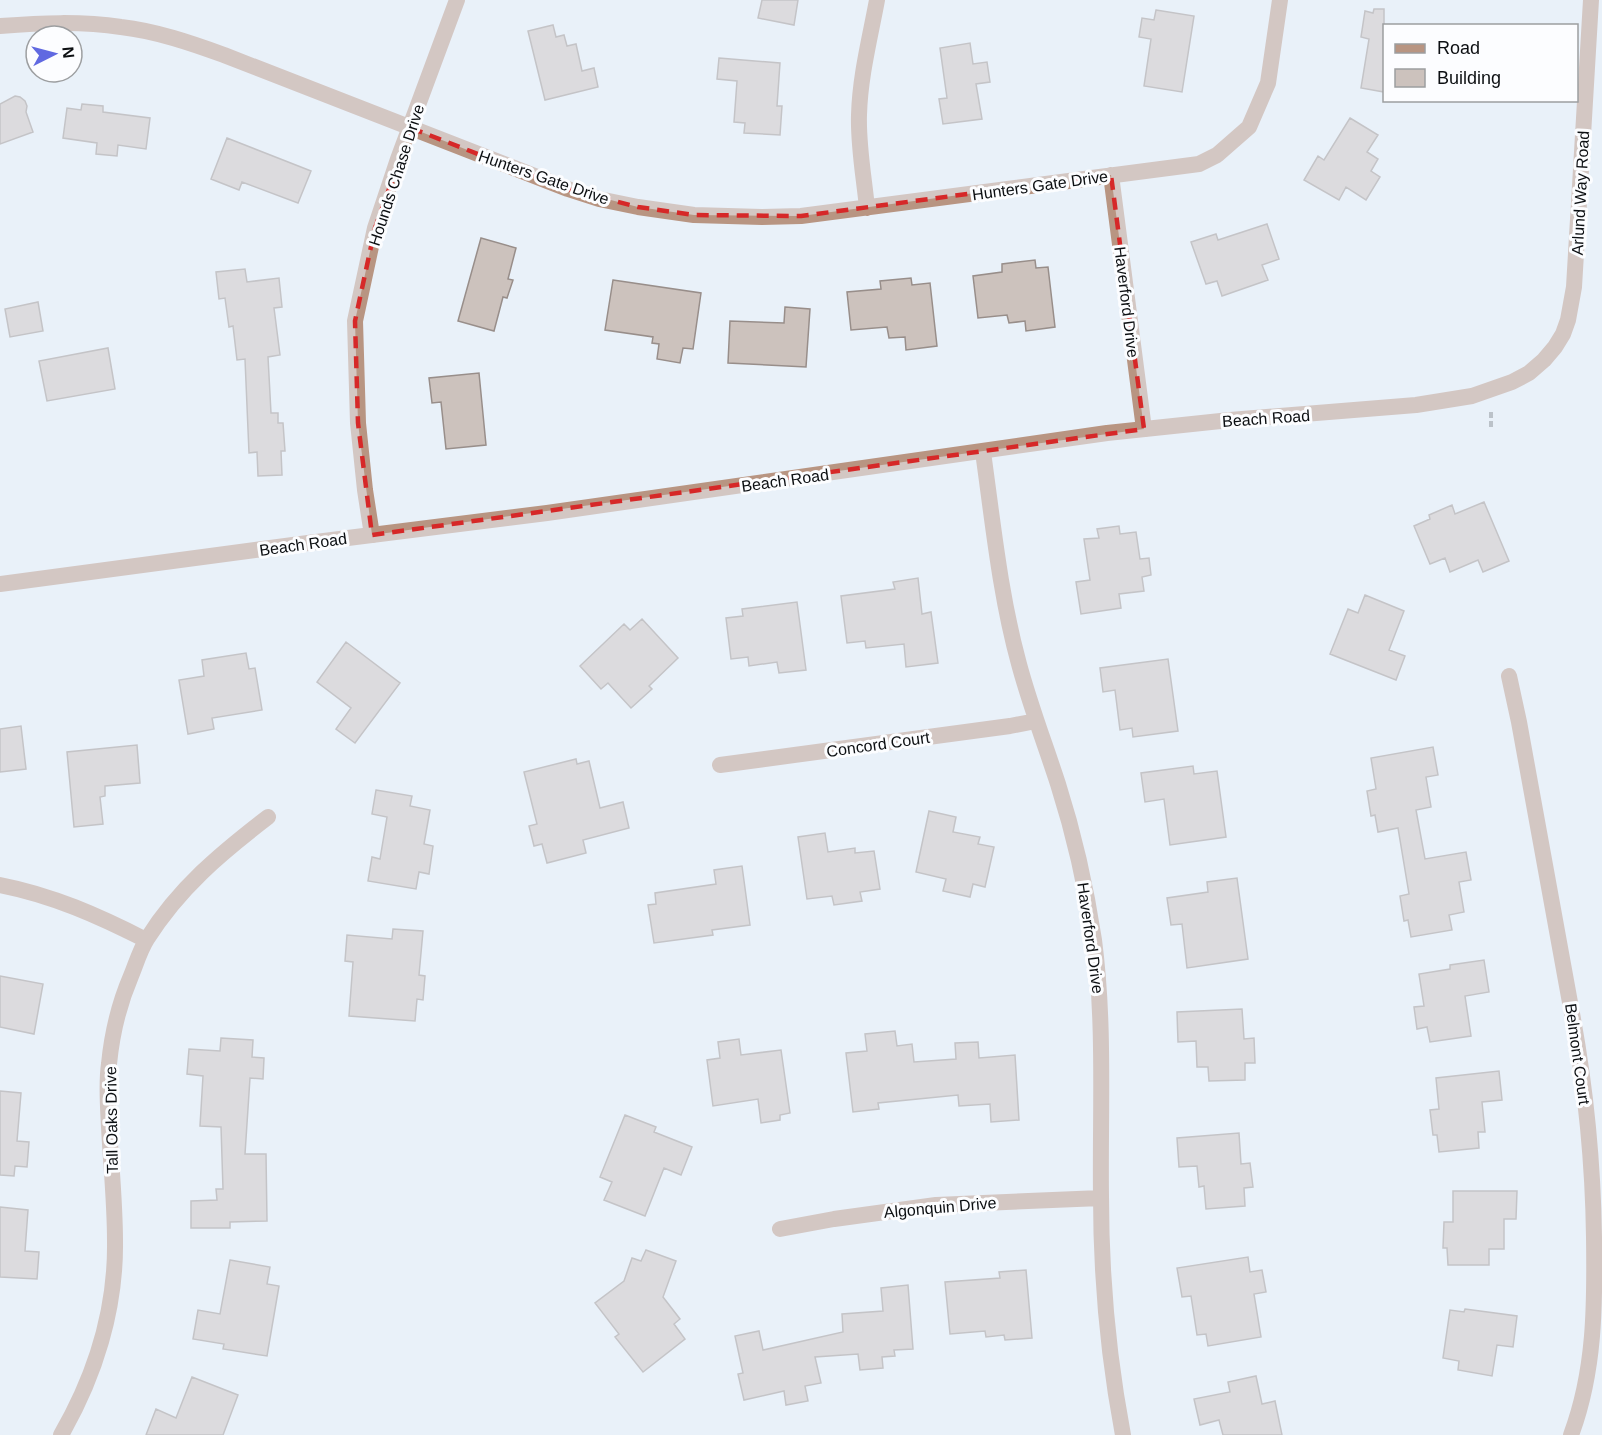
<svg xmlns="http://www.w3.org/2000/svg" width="1602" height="1435" font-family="Helvetica,sans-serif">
	<rect width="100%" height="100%" fill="#e9f1f9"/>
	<path fill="#ccc2bd" stroke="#988e8a" stroke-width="1.5" d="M762,0H798L794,25L758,18Z
		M1374,9H1384V92L1361,88L1369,39L1361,37L1365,11L1373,13Z
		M1156,10L1194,16L1182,92L1144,86L1151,39L1139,37L1142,18L1154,20Z
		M553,25L556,37L564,35L567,46L576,44L582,71L594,68L598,87L545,100L528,31Z
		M970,43L973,64L987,62L990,82L976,84L982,119L943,124L939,99L947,98L940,48Z
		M719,58L780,63L777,106H782L780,135L744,133L745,123L734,122L737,81L717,79Z
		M15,96L20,97L25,101L27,106L26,112L33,132L0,144V104Z
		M82,104L103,106V112L150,118L146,149L118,145L117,156L96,154L97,143L63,138L67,108L81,110Z
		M1350,118L1378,135L1367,152L1378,159L1371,171L1380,177L1366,200L1346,187L1339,200L1304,180L1318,156L1324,160Z
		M227,138L311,171L298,203L242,182L239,190L211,179Z
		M1267,224L1279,259L1262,265L1268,280L1222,296L1217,281L1206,284L1191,242L1216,234L1218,240Z
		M481,238L516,248L508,279L513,280L507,298L503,297L494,331L458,321Z
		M1035,260L1036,268L1048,267L1055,327L1026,331L1025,321L1009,323L1007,315L978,318L973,276L1002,272V264Z
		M245,269L247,282L279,278L282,307L274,308L280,355L268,357L271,413H278V423H283L285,451H281L282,475L258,476L257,452L249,453L245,359L237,360L233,326L229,327L225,298L219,299L216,272Z
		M911,278L912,285L930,283L937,346L906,350L905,337L889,338L887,327L851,330L847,292L881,289L880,281Z
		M613,280L701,293L693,349L683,348L680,363L657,359L659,344L652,343L653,337L605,330Z
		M38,302L43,331L10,337L5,309Z
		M785,307L810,309L806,367L728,363L730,321L784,323Z
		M108,348L115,389L47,401L39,361Z
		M479,373L486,445L446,449L441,402L432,403L429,378Z
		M1484,502L1509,561L1483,572L1478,560L1450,572L1445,558L1430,564L1414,526L1430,519L1429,515L1452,505L1455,514Z
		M1119,526L1120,534L1136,532L1140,559L1149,558L1151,575L1142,577L1144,591L1119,594L1121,608L1081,614L1076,582L1090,580L1084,539L1099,538L1097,529Z
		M918,578L922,614L931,612L938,663L906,667L904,644L866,648L865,641L847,643L841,596L895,589L893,582Z
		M1365,595L1404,611L1389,650L1405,656L1396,680L1330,654L1348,609L1358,613Z
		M797,602L806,670L779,673L777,662L749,666L748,657L731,659L726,618L743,616L742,609Z
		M642,619L678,658L649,686L652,689L631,708L608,683L601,689L580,666L624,624L630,630Z
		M346,642L400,683L355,743L336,729L351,708L317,682Z
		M246,653L249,669L255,668L262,710L212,718L214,729L188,734L179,680L204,676L202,660Z
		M1168,659L1178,731L1133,737L1132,728L1120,730L1115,690L1103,692L1100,668Z
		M21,726L26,769L0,772V729Z
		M137,745L140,783L105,786V796L100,797L103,824L74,827L67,752Z
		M1433,747L1438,775L1426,777L1431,807L1416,810L1425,859L1466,852L1471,880L1459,882L1464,912L1449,915L1452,930L1411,937L1408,920L1404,921L1400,896L1409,894L1398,828L1378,832L1375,815L1371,816L1367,791L1376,789L1371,758Z
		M576,759L577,764L589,761L600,808L623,802L629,828L583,840L586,853L547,863L542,844L534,846L529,826L537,824L524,772Z
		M1193,766L1194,774L1217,771L1226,837L1170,845L1164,799L1145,802L1141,773Z
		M376,790L412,796L410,806L430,810L424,844L433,846L429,874L419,872L416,889L368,881L372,857L380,859L387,817L372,814Z
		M929,811L956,817L953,832L980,837L978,844L994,847L985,887L973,884L970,897L943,891L946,879L916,872Z
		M825,833L828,852L855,848V853L874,851L880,889L860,892L862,901L834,905L832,896L807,899L798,837Z
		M742,866L750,925L712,930L713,935L654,943L648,905L656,904L655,893L716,884L714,870Z
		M1237,878L1248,959L1187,968L1182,924L1171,925L1167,898L1208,892L1207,882Z
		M393,929L423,931L419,975L425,976L423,1000L417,999L415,1021L349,1016L353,962L345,961L347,935L392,939Z
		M1484,960L1489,992L1465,996L1471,1036L1430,1042L1427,1027L1417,1029L1414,1007L1424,1006L1419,974L1450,969V965Z
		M0,976L43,984L34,1034L0,1027Z
		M1242,1009L1244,1039L1254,1038L1255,1063H1245V1080L1209,1081L1208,1067H1197L1196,1041L1178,1042L1177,1012Z
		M895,1031L897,1046L912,1044L914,1062L956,1059L955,1043L978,1042L979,1058L1015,1055L1019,1120L991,1122L990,1104L959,1106L958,1095L878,1103L879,1109L853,1112L846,1053L867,1051L865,1034Z
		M221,1038L253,1040L252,1057L264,1058L263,1079L250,1078L245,1154H266L267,1221L230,1222V1228H191V1201L217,1200L216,1189H223L221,1127L200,1126L203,1076L187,1074L189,1049L220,1051Z
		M739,1039L741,1055L781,1050L790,1113L780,1115V1120L761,1123L758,1099L713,1106L707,1060L720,1058L718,1042Z
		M1499,1071L1502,1100L1482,1102L1485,1132H1478L1479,1148L1439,1152L1437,1135H1433L1430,1110L1439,1109L1436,1078Z
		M0,1091L21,1093L17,1141L29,1142L27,1167L15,1166L14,1176L0,1175Z
		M625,1115L656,1127L654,1132L692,1147L681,1175L664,1168L645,1216L604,1200L612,1182L600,1177Z
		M1239,1133L1241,1164L1250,1163L1253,1187L1244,1188L1245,1206L1206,1209L1204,1186L1199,1187L1197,1166L1179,1167L1177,1138Z
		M1453,1191H1517L1516,1219H1504V1249H1489V1265H1448L1447,1248H1443L1444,1222H1453Z
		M0,1207L28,1210L25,1251L39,1252L37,1279L0,1277Z
		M646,1250L676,1261L663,1297L680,1319L674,1324L685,1339L643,1372L615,1337L619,1334L595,1303L624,1281L632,1258L641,1261Z
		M1248,1257L1250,1272L1262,1270L1266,1292L1254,1294L1261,1337L1208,1346L1206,1334L1197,1335L1191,1296L1182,1297L1177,1268Z
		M230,1260L270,1267L267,1284L279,1286L267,1356L223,1349L224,1344L193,1339L198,1310L220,1314Z
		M1026,1270L1032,1338L1005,1340L1004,1335L986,1337L985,1331L950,1334L945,1282L1000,1278L999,1272Z
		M908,1285L913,1349L894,1350L895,1356L882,1357L883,1368L860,1370L858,1354L815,1357L821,1383L805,1386L808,1401L786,1405L784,1391L744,1400L738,1374L743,1373L735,1336L759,1331L763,1350L843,1332L842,1314L883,1311L881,1288Z
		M1465,1309L1517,1316L1513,1347L1497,1345L1492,1376L1458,1370L1459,1361L1443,1358L1450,1310L1464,1312Z
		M1256,1376L1262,1404L1275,1401L1282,1435H1223L1219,1420L1200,1425L1194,1399L1230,1392L1228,1382Z
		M192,1377L238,1395L223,1435H146L156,1409L176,1418Z"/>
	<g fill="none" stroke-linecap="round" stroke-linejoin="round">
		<path stroke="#848a8f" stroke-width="4" stroke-dasharray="6 3" stroke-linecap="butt" d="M1491,427V410"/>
		<path stroke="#b89582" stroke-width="16" d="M0,26C40,23 81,21 121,27C156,31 191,43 224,55L568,189L599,199L638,207L694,215L762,217L801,216L1199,164L1217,155L1249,127L1268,83L1280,0
			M1111,175L1144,429
			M867,208C864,177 858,146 859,115C860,76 870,38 877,0
			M983,452C993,523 1000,595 1019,664C1030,705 1045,744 1058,784C1074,834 1086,887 1094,940C1105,1024 1100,1111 1101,1196C1101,1276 1108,1356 1123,1435
			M372,535L365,490L358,423L355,321L375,228L398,159L457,0
			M1509,676L1519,722L1573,1019C1586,1091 1593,1164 1594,1237C1595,1305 1595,1371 1571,1435
			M720,765L1010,726L1036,721
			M0,885C52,895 99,916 146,940
			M780,1229L834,1219L936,1205L1101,1198
			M61,1435C95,1376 116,1309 115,1241C115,1203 111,1165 109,1127C108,1106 106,1084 109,1064C112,1033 119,1004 131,976C136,964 140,950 147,939C179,888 221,853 268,817"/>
		<path stroke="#b89582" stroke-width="16" d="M0,584L308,543L547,513L1107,433L1230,420L1416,405L1472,396L1512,382L1529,373L1544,360L1555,347L1563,334L1568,320L1574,287L1591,0"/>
	</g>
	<path d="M0 0H1602V1435H0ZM411,128L568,189L638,207L694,215L801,216L1111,175L1144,429L372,535L358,423L355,321L375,228Z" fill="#e9f1f9" fill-opacity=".55" fill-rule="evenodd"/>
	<path fill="none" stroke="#d62828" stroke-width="4.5" stroke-dasharray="12 8" stroke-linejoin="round" d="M411,128L568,189L638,207L694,215L801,216L1111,175L1144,429L372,535L358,423L355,321L375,228Z"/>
	<g text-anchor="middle" stroke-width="6" stroke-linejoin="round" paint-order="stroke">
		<g font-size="16" fill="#0c0f12" stroke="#fcfdff">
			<text transform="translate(396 175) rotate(-72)" y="6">Hounds Chase Drive</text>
			<text transform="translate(544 177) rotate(19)" y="6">Hunters Gate Drive</text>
			<text transform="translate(1040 185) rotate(-8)" y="6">Hunters Gate Drive</text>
			<text transform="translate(1580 193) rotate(-87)" y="6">Arlund Way Road</text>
			<text transform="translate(1127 302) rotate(83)" y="6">Haverford Drive</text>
			<text transform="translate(1266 418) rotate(-4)" y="6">Beach Road</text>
			<text transform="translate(785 480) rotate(-8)" y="6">Beach Road</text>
			<text transform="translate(303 544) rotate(-8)" y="6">Beach Road</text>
			<text transform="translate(878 744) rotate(-8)" y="6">Concord Court</text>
			<text transform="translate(1091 938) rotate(82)" y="6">Haverford Drive</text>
			<text transform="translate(1578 1054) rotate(82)" y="6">Belmont Court</text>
			<text transform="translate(111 1120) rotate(-91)" y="6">Tall Oaks Drive</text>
			<text transform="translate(940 1207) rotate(-5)" y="6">Algonquin Drive</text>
		</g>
	</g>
	<rect x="1383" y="24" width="195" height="78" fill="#fcfdff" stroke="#9c9ea0" stroke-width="1.5"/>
	<rect x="1395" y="44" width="30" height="9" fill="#b89582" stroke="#9c9ea0" stroke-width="1.5"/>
	<text x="1437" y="54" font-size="18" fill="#0c0f12">Road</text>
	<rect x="1395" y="69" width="30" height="18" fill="#ccc2bd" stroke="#9c9ea0" stroke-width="1.5"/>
	<text x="1437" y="84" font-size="18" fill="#0c0f12">Building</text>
	<g transform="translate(54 54) rotate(84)"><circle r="28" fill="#fcfdff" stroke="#9c9ea0" stroke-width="1.5"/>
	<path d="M0-4.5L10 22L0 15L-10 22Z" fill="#6069e1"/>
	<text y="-9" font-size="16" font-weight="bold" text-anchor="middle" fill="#0c0f12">N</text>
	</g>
</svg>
